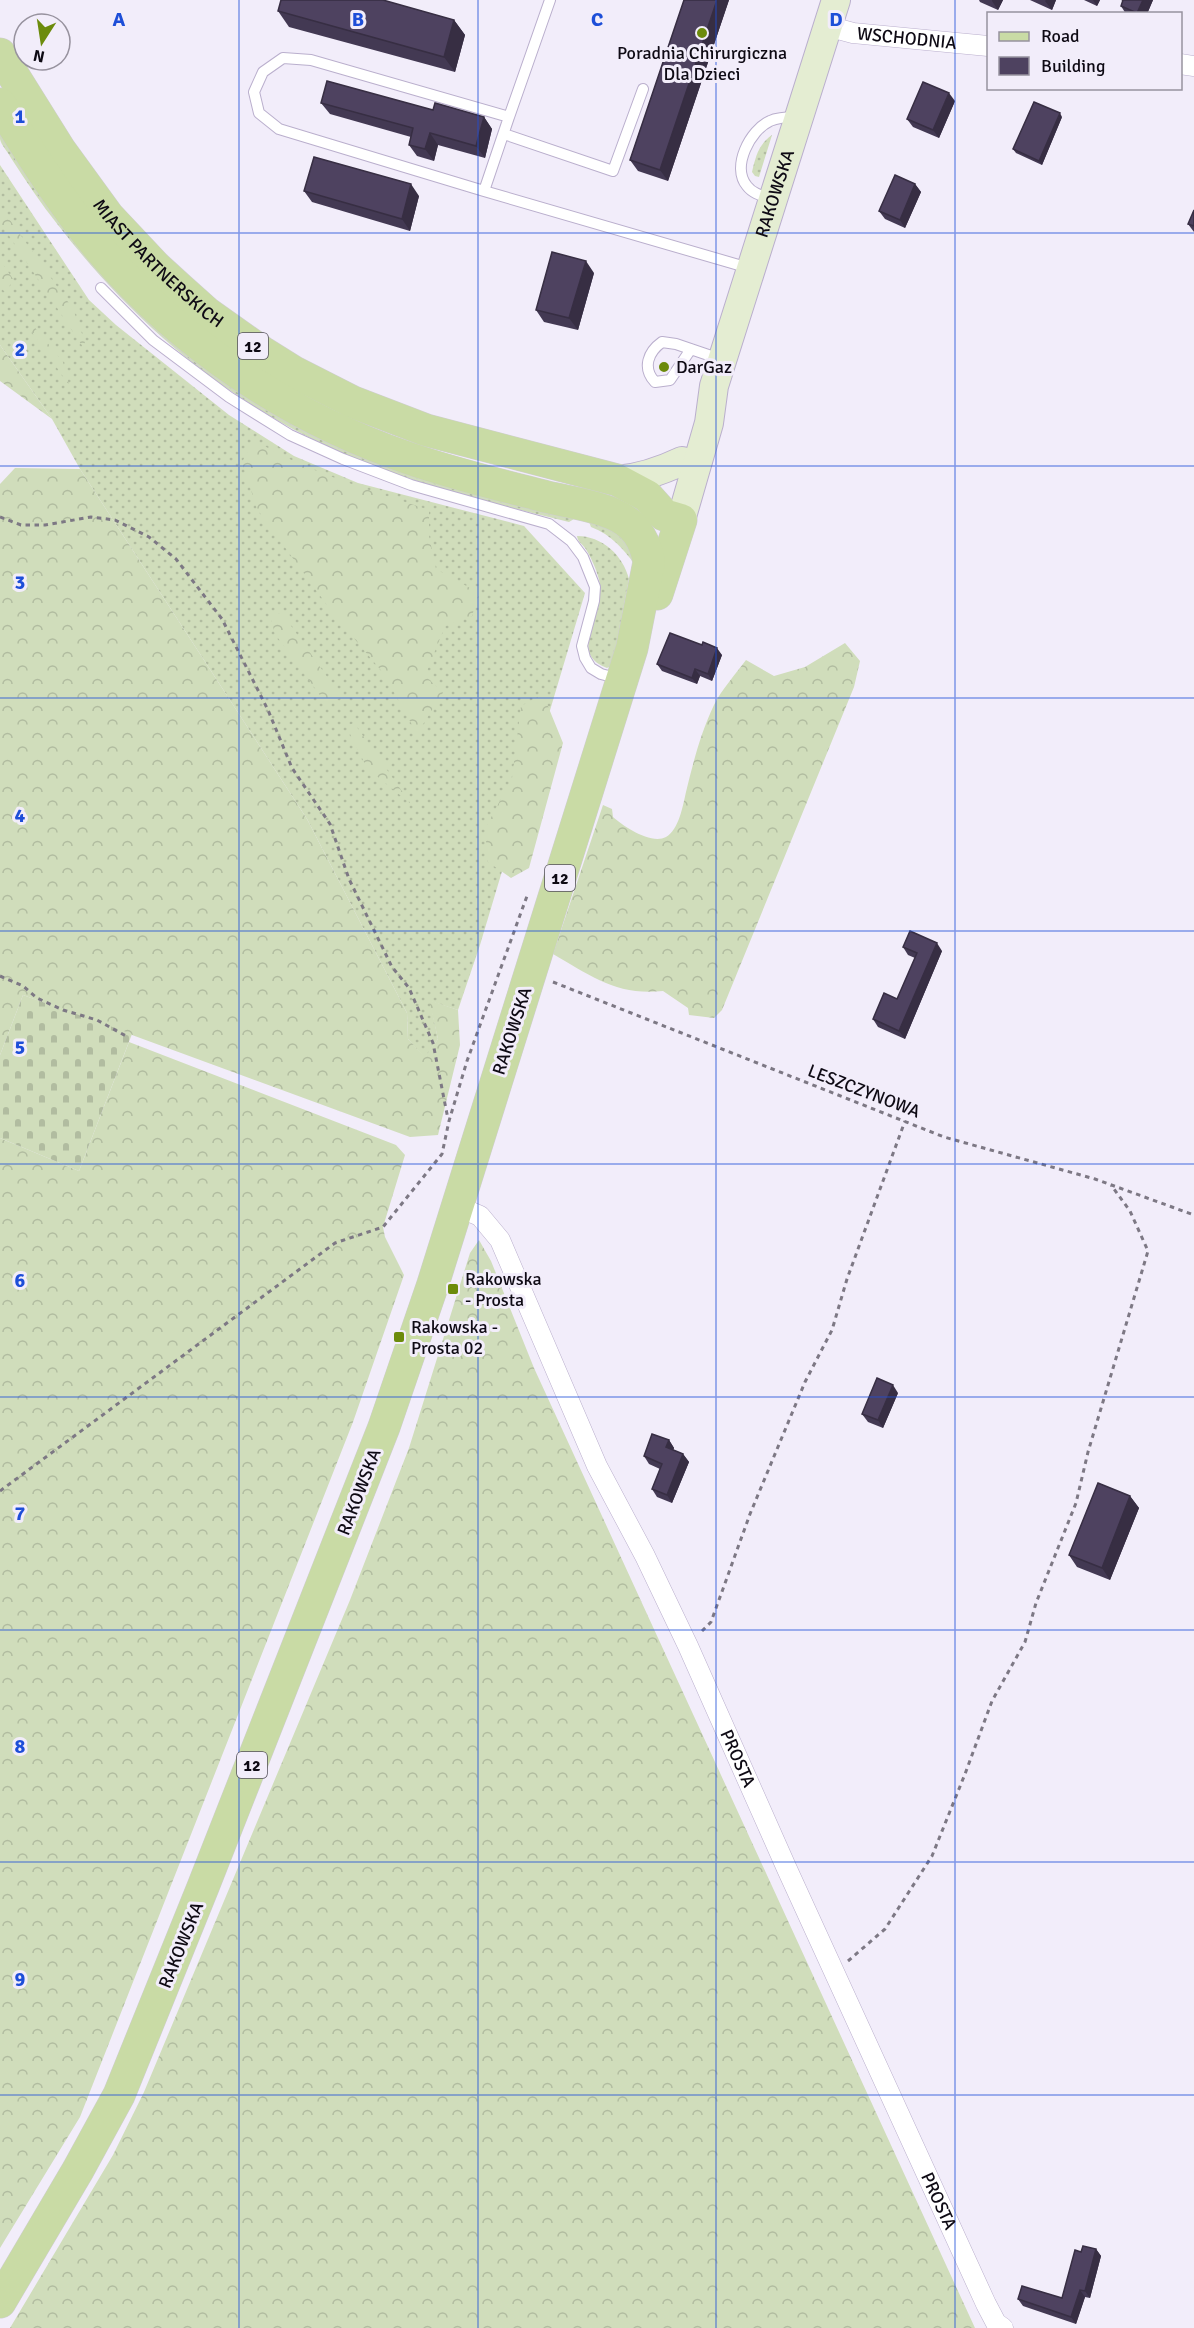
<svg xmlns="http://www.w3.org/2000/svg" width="1194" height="2328" font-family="Signika,sans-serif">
	<defs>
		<pattern id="grass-dots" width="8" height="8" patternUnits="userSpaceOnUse" patternTransform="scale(1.5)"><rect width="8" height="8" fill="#d0ddbb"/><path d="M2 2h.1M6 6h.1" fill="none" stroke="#b1bca0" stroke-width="1.8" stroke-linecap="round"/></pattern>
		<pattern id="forest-crowns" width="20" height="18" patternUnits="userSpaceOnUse" patternTransform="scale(1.5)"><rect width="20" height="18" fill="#d0ddbb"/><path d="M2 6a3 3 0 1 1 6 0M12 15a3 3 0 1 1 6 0" fill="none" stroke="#b1bca0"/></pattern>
		<pattern id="cemetery-stones" width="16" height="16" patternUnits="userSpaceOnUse" patternTransform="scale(1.5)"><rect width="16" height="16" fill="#d0ddbb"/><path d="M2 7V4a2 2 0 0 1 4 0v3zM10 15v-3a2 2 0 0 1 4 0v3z" fill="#b1bca0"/></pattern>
	</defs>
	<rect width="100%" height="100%" fill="#f2edfa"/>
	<path fill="url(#grass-dots)" d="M0,125L217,372L575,515L574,519L569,522C499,505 430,488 364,462C240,413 139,330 58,225C41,204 26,181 11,158C8,152 1,145 0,139C0,135 0,129 0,125Z
		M772,135L759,177L755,176L752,172C756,156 758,145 772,135Z
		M0,165L89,300L116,325L229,415L294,456L358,483L524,526L585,593L480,945L458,1010L430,1001L438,1039L425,1058L408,1039L407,1013L307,819L80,469L52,419L0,345Z
		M588,519L621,532L637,567C623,549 612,535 591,527Z
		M577,536C602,536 623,555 629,579L614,658L611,666L607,668C599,665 593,661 589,653C585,643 599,602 600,587C600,576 591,557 585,548C581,543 578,542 577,536Z"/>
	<path fill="url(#forest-crowns)" d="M0,206L73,309L85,342L83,347L0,222Z
		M0,260L13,279L6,293L0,287Z
		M32,324L63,362L69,385L29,328Z
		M0,345L52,419L0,381Z
		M254,440C307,472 370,490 429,510V536L436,569L479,593L472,616L445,626L425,676L443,692L417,734L384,674L332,612L257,509L242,462Z
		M15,468L80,469L307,819L407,1013L408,1039L425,1057L438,1039L429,1000L458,1010L460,1045L438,1135L410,1137L23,995L0,1055V484Z
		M282,613L342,698L325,702L275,634L270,615Z
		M845,643L860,661L854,687L722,1010L714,1018L689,1015L688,1008L663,991C617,996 591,976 553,954L603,805L612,809L613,817C623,826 651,845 666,837C679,830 683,805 686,792C693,763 701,732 714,705C722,689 735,675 746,660L774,676L805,667Z
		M543,694L563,743L529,868L511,878L488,862L485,829L512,778L521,706Z
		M354,723L411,804L367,768L346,726Z
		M129,1042L396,1145L405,1155L383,1227L385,1237L404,1275L353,1422L80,2117L0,2248V1138L79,1171Z
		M479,1240L491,1261L534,1368L975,2328H10L113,2155L144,2092L350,1600L409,1448L470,1253Z"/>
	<path fill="url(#cemetery-stones)" d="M23,995L132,1034L79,1171L0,1138V1055Z"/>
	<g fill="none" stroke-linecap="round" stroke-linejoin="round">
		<g stroke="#baafcd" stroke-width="12">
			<path id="service" d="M509,117L550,0
				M504,134L613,171L643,89
				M484,191L279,129L259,113L254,92L263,72L283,58L311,60L509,117L484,191L749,268
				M772,199C763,196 753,194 747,186C731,167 750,130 770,121C778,117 789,117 798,117
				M101,288L153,340L229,397L290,435L343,459L411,485L549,524L571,541L583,557L595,587L594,601L582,646L585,658L591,668L601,674L620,679
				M691,349L670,380L655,382C642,368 648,352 662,342L676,344L720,359"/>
		</g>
		<g stroke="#baafcd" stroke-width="21">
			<g id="minor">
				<path id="s1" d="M827,26L853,33L988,46"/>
				<path d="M1180,64L1194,66"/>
				<path id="s2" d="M457,1206L480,1216L500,1240L597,1466L645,1556L688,1646L787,1869L986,2304L996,2323L1003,2328"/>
			</g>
		</g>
		<g stroke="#baafcd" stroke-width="30">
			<g id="secondary">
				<path d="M617,480C641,478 661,471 682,461"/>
				<path id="s3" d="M681,520L709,423L714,386L836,0"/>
			</g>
		</g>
		<g stroke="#cfced0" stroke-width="33">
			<g id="primary">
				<path id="s4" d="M0,54L60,150L108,216L156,267L179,288L207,313L262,352L294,372L353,402L426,430L617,480L647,496L664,515L681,520L657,594"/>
				<path d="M0,104C31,155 64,207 103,253C184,347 291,418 408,458C454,474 500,485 547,497C568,502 593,505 613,514C635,523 645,540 649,562L632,648L433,1284L384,1427L203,1887L119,2095L78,2170L0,2302"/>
			</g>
		</g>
		<path stroke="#7d7884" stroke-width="3" stroke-dasharray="4.5 4.5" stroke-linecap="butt" d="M0,517L21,525H45L91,517L115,520L149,537L176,559L222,619L268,710L292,768L330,824L349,879L392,967L409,988L433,1043L448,1119
			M0,976L23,986L37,998L63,1010L97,1020L126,1036
			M553,982L944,1137L1095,1179L1194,1215
			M0,1491L335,1243L383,1227L442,1154L449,1121L467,1061L527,896
			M702,1631L711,1622L750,1514L805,1382L832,1330L847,1279L905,1121
			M848,1961L885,1929L932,1856L965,1774L992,1701L1025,1642L1036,1603L1076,1503L1088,1452L1148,1251L1130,1211L1111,1185"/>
		<use href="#service" stroke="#fff" stroke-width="10"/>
		<use href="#minor" stroke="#fff" stroke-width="20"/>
		<use href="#secondary" stroke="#e4edd2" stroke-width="28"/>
		<use href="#primary" stroke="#c9dba5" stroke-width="32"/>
	</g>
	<path fill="#433953" d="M684,0H729L668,181L638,171L630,160Z
		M979,0H1003L998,10L980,2Z
		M1030,0H1056L1052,10Z
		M1084,0H1100L1097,6Z
		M1121,0H1153L1147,14H1126L1121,6L1123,1Z
		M278,11L454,20L465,35L455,72L289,27Z
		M955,101L939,138L913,127L907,119Z
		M321,103L433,110L484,117L492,129L485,158L438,145L434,161L417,156L409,145L411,137L330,114Z
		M1062,117L1042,165L1016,153L1013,149Z
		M915,184L921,192L905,228L885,219L879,211Z
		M304,191L419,196L410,231L312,202Z
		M1188,224L1194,226V232Z
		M594,273L578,330L544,322L536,310Z
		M702,645L722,655L712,681L700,676L697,684L662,671L657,664Z
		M903,947L942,951L905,1039L878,1027L873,1019L897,999L915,958L908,955Z
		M898,1393L883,1428L868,1422L862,1414Z
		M669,1440L674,1448L673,1450L683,1454L689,1462L672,1503L657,1497L652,1489L660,1469L649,1464L644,1456Z
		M1130,1496L1139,1508L1110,1580L1077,1567L1069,1555Z
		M1096,2249L1101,2256L1090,2298L1085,2297L1076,2324L1023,2306L1018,2299L1062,2298L1081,2252Z"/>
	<path fill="#372e43" d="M717,0H729L668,181L660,170Z
		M992,0H1003L998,10L992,1Z
		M1046,0H1056L1052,10L1045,1Z
		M1093,0H1100L1097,6Z
		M1143,0H1153L1147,14H1137Z
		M454,20L465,35L455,72L444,57Z
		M949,93L955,101L939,138L933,130Z
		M1060,113L1062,117L1042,165L1039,161Z
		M484,117L492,129L485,158L476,146Z
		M430,133L438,145L434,161L425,149Z
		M411,184L419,196L410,231L402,219Z
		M915,184L921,192L905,228L900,220Z
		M586,261L594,273L578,330L569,318Z
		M717,648L722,655L712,681L708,674Z
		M695,669L700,676L697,684L692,678Z
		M937,943L942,951L905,1039L899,1031Z
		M893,1385L898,1393L883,1428L878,1420Z
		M669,1440L674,1448L671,1455L666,1447Z
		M683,1454L689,1462L672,1503L667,1495Z
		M1130,1496L1139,1508L1110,1580L1102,1568Z
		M1096,2249L1101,2256L1090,2298L1085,2291Z
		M1080,2290L1085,2297L1076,2324L1071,2317Z"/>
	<path fill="#4e4260" stroke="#372e43" stroke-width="1.5" d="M281,0H383L454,20L444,57L278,11Z
		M684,0H717L660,170L630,160Z
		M1123,0H1143L1137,13L1121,6Z
		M327,81L433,110L435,103L484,117L476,146L430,133L425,149L409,145L413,128L321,103Z
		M923,82L949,93L933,130L907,119Z
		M1034,102L1060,113L1039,161L1013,149Z
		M314,157L411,184L402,219L304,191Z
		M895,175L915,184L900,220L879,211Z
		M1194,210V226L1188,224Z
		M552,252L586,261L569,318L536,310Z
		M670,633L702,645L703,642L717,648L708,674L695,669L692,678L657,664Z
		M910,931L937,943L899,1031L873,1019L884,993L897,999L917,953L903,947Z
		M877,1378L893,1385L878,1420L862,1414Z
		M652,1434L669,1440L666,1447L683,1454L667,1495L652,1489L662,1464L644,1456Z
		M1098,1483L1130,1496L1102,1568L1069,1555Z
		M1083,2246L1096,2249L1085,2291L1080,2290L1071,2317L1018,2299L1022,2286L1062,2298L1075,2250L1081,2252Z"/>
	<path fill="none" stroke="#1d4ed8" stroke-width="1.5" stroke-opacity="0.55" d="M239,0V2328M478,0V2328M716,0V2328M955,0V2328M0,233H1194M0,466H1194M0,698H1194M0,931H1194M0,1164H1194M0,1397H1194M0,1630H1194M0,1862H1194M0,2095H1194"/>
	<g fill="#6c8b0c" stroke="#f2edfa" stroke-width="2">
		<circle cx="702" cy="33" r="6"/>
		<circle cx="664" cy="367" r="6"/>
		<rect x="447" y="1283" width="12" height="12" rx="3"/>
		<rect x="393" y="1331" width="12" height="12" rx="3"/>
	</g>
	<g text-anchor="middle" stroke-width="6" stroke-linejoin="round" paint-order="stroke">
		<g fill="#f2edfa" stroke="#524e59" stroke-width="1.5">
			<rect x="238" y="333" width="30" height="26" rx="4.5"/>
			<rect x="545" y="865" width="30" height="26" rx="4.5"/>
			<rect x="237" y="1752" width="30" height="26" rx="4.5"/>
		</g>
		<g font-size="16" font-weight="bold" fill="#0e0a14">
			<text x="253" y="352">12</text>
			<text x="560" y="884">12</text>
			<text x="252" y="1771">12</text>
		</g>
		<g font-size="18" fill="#0e0a14" stroke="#f2edfa">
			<text dy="6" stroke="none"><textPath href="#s1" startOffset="81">WSCHODNIA</textPath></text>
			<text dy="6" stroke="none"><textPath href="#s3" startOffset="340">RAKOWSKA</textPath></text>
			<text dy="6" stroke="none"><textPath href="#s4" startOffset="264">MIAST PARTNERSKICH</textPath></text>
			<text transform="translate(512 1031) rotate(-72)" y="6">RAKOWSKA</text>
			<text transform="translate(864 1091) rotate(21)" y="6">LESZCZYNOWA</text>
			<text transform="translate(359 1492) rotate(-69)" y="6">RAKOWSKA</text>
			<text dy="6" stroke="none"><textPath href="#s2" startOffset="627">PROSTA</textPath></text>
			<text transform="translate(181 1945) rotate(-68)" y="6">RAKOWSKA</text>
			<text dy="6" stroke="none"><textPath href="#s2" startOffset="1113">PROSTA</textPath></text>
		</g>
		<g font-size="18" fill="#0e0a14" stroke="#f2edfa" text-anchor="start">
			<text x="702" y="59" text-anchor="middle">Poradnia Chirurgiczna<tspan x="702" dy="21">Dla Dzieci</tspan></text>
			<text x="676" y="373">DarGaz</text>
			<text x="465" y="1285">Rakowska<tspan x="465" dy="21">- Prosta</tspan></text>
			<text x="411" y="1333">Rakowska -<tspan x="411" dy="21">Prosta 02</tspan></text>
		</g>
	</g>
	<g font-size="20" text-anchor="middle" font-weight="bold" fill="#1d4ed8" stroke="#f2edfa" stroke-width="6" stroke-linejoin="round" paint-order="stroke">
		<text x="119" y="26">A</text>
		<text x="358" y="26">B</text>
		<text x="597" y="26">C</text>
		<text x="836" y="26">D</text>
		<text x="20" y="123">1</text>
		<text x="20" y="356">2</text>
		<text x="20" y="589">3</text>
		<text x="20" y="822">4</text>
		<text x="20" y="1054">5</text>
		<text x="20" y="1287">6</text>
		<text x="20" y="1520">7</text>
		<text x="20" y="1753">8</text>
		<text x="20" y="1986">9</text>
	</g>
	<rect x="987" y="12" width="195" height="78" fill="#f2edfa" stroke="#97929e" stroke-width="1.5"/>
	<rect x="999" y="32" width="30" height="9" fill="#c9dba5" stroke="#97929e" stroke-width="1.5"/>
	<text x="1041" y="42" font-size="18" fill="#0e0a14">Road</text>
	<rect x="999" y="57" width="30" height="18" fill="#4e4260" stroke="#97929e" stroke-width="1.5"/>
	<text x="1041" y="72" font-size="18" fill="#0e0a14">Building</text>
	<g transform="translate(42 42) rotate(192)"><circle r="28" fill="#f2edfa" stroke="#97929e" stroke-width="1.5"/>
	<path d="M0-4.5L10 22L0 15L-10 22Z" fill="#6c8b0c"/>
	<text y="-9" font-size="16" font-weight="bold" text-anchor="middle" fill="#0e0a14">N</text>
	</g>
</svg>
